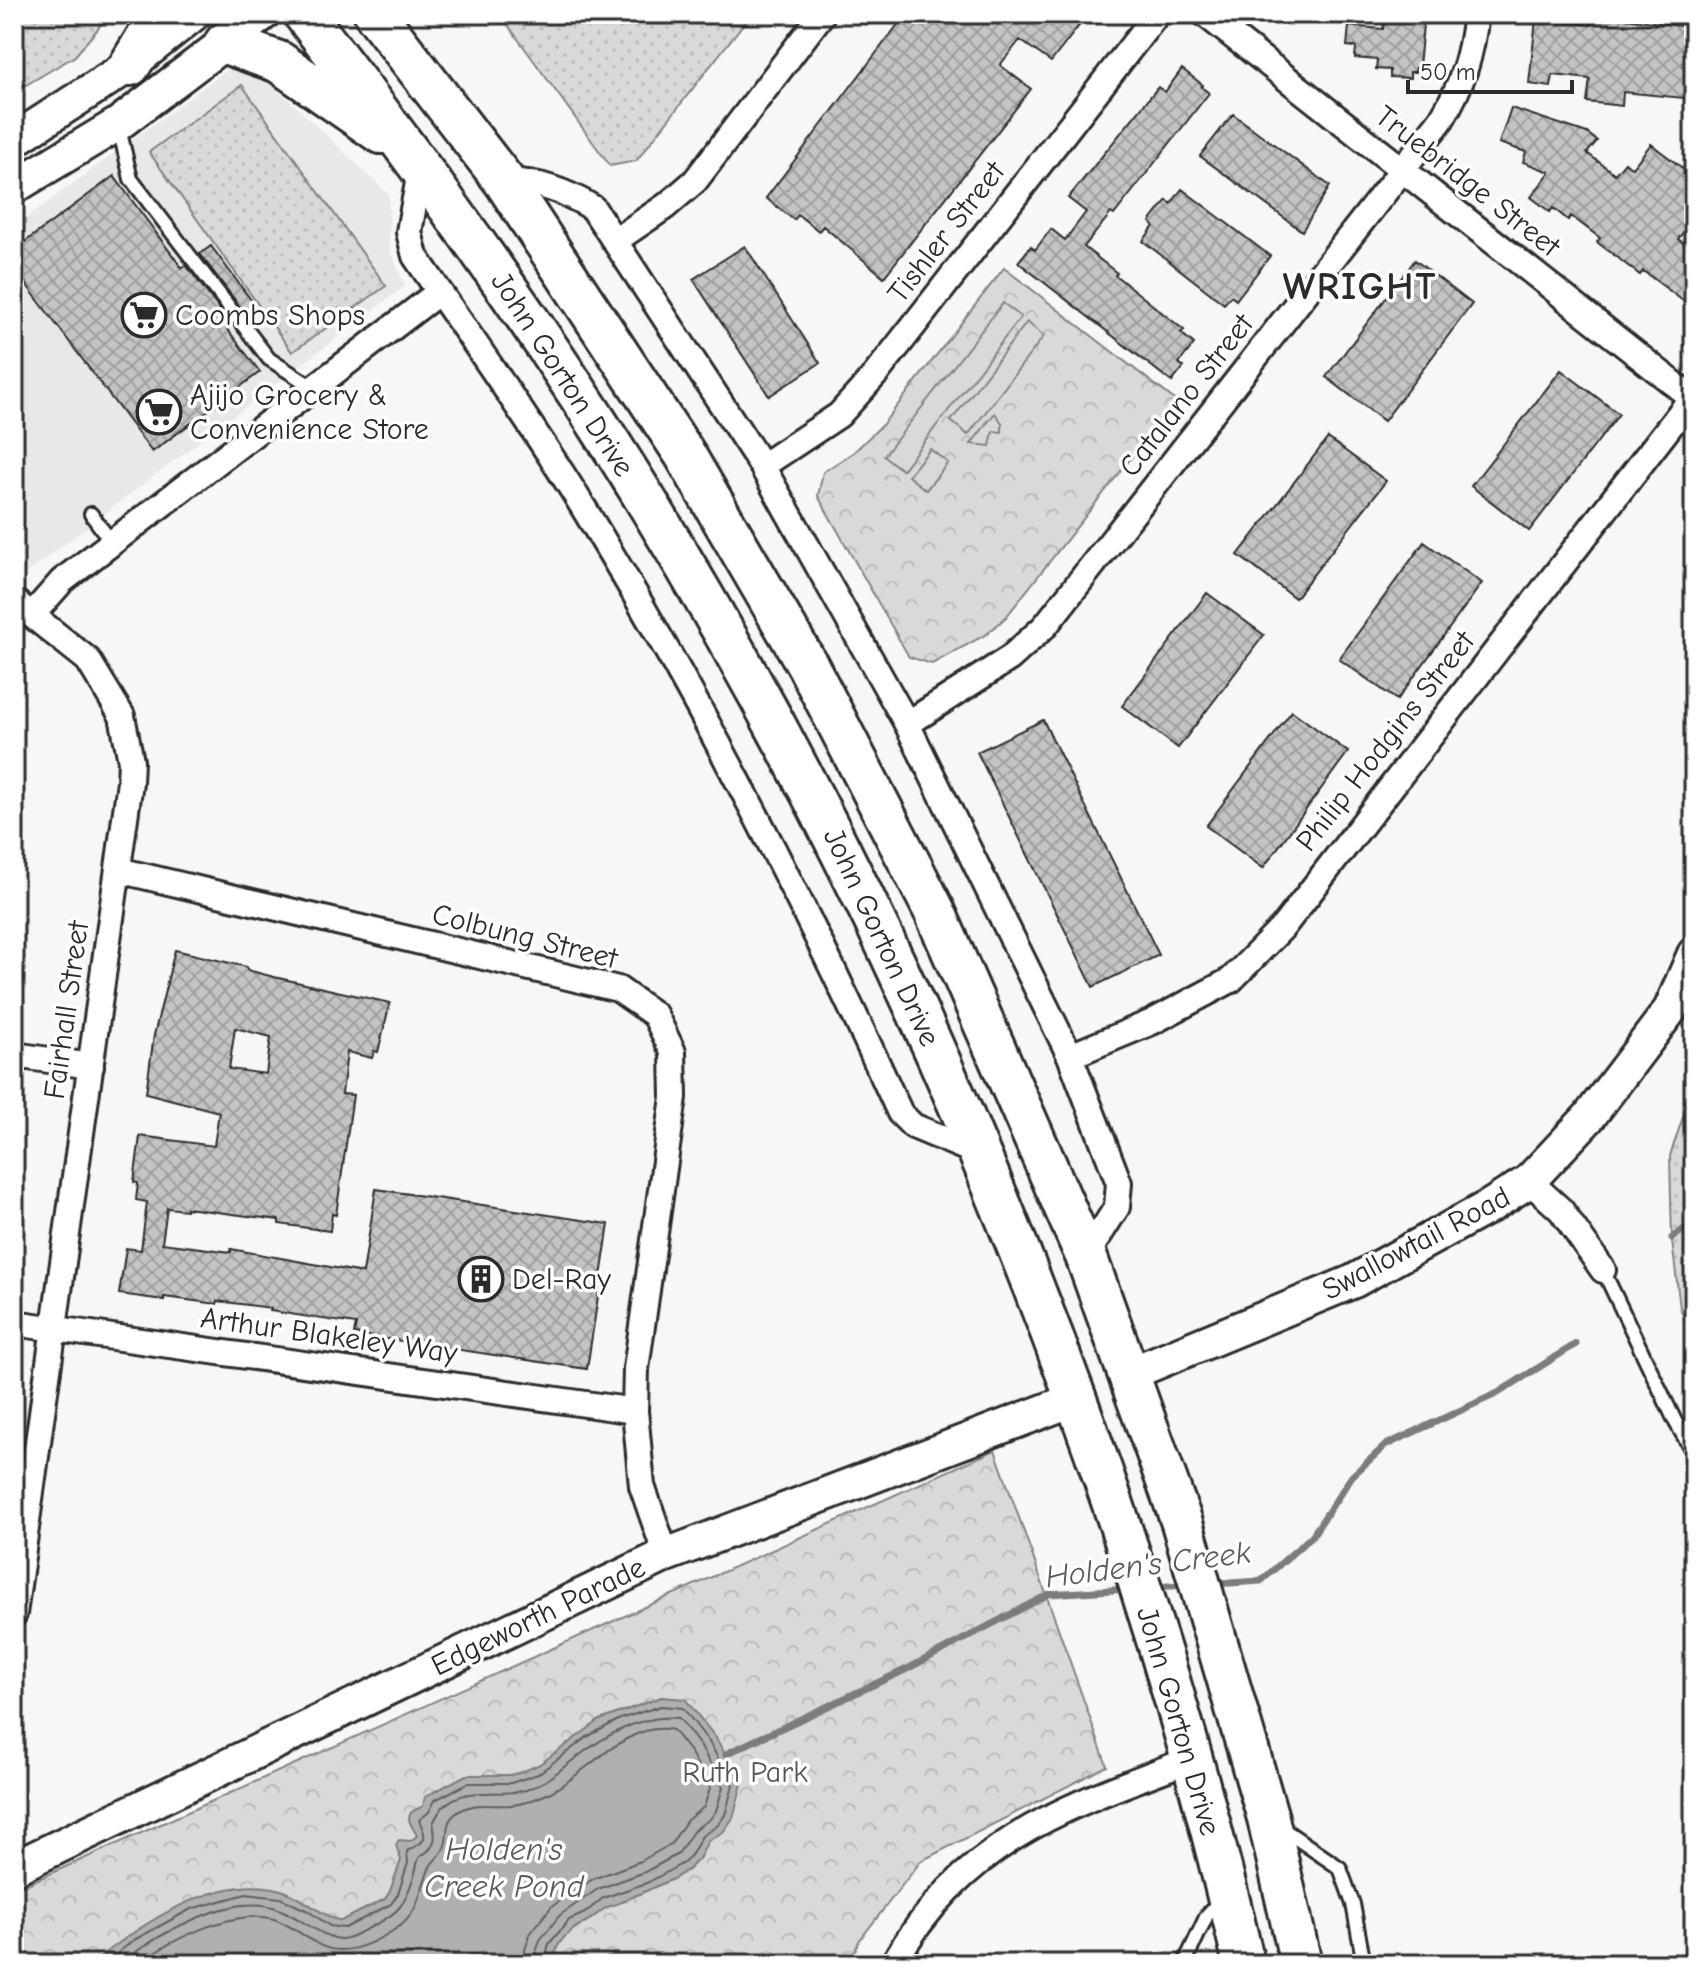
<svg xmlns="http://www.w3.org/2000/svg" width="1708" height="1978" font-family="'Comic Neue',sans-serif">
	<defs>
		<pattern id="grass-dots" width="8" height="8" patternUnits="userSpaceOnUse" patternTransform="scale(2)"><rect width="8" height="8" fill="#d9d9d9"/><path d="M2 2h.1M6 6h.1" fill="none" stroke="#bababa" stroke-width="1.8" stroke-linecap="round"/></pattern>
		<pattern id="park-crowns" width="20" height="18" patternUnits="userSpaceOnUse" patternTransform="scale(2)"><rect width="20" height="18" fill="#d9d9d9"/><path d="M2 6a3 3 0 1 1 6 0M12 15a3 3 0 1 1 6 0" fill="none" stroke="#bababa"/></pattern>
		<pattern id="building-cross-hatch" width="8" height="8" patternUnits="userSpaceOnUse" patternTransform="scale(2)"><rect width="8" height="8" fill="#c4c4c4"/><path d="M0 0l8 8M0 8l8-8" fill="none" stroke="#9f9f9f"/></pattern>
	</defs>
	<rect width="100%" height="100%" fill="#f7f7f7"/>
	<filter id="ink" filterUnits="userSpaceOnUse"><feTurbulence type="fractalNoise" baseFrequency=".0125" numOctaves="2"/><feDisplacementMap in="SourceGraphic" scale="16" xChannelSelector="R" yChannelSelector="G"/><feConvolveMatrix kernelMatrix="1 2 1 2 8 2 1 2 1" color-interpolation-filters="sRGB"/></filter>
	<g filter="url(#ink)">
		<path fill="#e8e8e8" d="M231,67L268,80L389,195V247L405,286L25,574L14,564V227Z"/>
		<path fill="url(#grass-dots)" stroke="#828282" stroke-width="2" d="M14,14H110L75,56L14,92Z
			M500,14H751L636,161L610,166Z
			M242,85L386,286L292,352L149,152Z
			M1694,1084V1344L1680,1308L1672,1241L1670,1156Z"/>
		<path fill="url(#park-crowns)" stroke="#828282" stroke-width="2" d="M1004,268L1176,401L1006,617L987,634L932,664L909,657L818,496L823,472L854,452L883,424Z
			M995,1450L1107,1766L921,1861L859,1941L850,1964H14V1890Z"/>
		<path fill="#d9d9d9" stroke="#828282" stroke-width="2" d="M1003,303L1021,317L902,470L884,456Z
			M1027,322L1044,336L968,435L951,421Z
			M995,413L1002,423V432L993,431L990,446L971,444Z
			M930,449L948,463L926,490L908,476Z"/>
		<path fill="#b0b0b0" stroke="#7b7b7b" stroke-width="2" d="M661,1697L685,1699L716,1738L742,1784L733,1818L723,1832L708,1841L699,1859L689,1869L675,1878L617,1904C603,1906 600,1914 589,1920C572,1929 552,1942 555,1964H92C139,1925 217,1872 281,1890C303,1896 320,1916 341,1921L385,1899L390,1891L401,1860L396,1845L399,1840L410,1841L417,1836C415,1829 403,1819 413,1811C416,1809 420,1808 423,1806L425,1797L428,1795L466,1775H510L522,1772L540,1764L600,1720Z"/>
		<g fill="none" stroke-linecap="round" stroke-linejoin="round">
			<path stroke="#606060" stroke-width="2" d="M104,1964L134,1940L191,1909L246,1894L280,1898L308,1911L330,1926L345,1928L391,1904L398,1894L408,1863L407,1851C428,1840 427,1840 419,1820L429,1812L435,1800L468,1783H511L538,1774L587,1737L620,1719L661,1706L683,1708L709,1742L733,1785L725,1815L717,1826L702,1836L692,1854L685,1862L649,1882L603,1898L585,1913L569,1920L549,1944L546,1955L547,1964
				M120,1964C156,1935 234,1889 281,1910C298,1917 325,1939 341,1939C350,1939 360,1932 369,1928C399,1913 404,1907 414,1876C416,1871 417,1862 419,1858C419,1857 427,1852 428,1851C437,1842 435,1833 433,1823C436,1818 439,1811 443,1807C465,1784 499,1798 526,1790C545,1784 557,1772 573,1760C603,1737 639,1714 679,1718L701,1747L723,1787L716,1811L710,1819L694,1830L678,1854L645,1872L598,1889L560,1915L540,1940L536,1952L537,1964
				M139,1964C169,1940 235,1908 274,1919C289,1924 302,1935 316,1943C342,1960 377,1942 400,1926C420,1911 420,1888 430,1867C433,1860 441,1856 444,1848C450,1836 443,1825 454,1815C471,1800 491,1807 512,1805C524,1804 536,1799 547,1794C584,1777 626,1720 673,1730L691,1753L710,1788L704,1807L687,1820L671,1844L641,1861L593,1879L551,1907L530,1934L525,1950V1964"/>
			<path stroke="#7b7b7b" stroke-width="7" d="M1672,1238L1694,1222
				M1213,1584L1261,1581L1312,1536L1352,1476L1386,1445L1498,1393L1576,1344
				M1153,1587L1188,1585
				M726,1754L907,1669L1049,1594L1128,1589"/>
		</g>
		<path fill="url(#building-cross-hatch)" stroke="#2b2b2b" stroke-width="2" fill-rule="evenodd" d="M906,14H1088L1051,62L1020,40L1000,65L1031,89L884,277L823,226L819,231L798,215L794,220L766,198Z
			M1386,14H1424L1419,67H1416L1415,72H1410V78L1390,77V70L1376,69L1377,60L1355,58L1356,47L1347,46L1349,26L1383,29Z
			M1592,14H1619V17L1694,28V99L1623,92L1622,106L1587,102L1590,79L1553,75L1551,87L1529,84L1536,19L1591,25Z
			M1182,69L1203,85L1201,87L1209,93L1114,215L1111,213L1084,247L1117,273L1115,275L1184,330L1181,333L1194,344L1179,363L1184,367L1172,382L1018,262L1031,246L1035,250L1051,229L1065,240L1086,212L1068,198L1158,87L1165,92Z
			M1511,108L1587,133L1597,141L1587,153L1615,174L1625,162L1632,168L1651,144L1694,177V219L1678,239L1694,251V309L1643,271L1640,275L1597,242L1600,238L1571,216L1568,220L1553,208L1550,212L1531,197L1550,172L1523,162L1526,152L1499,143Z
			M1233,114L1330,186L1302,231L1200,156Z
			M114,176L182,268L186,265L229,322L225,326L260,372L152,452L14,268V250Z
			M1182,189L1270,256L1236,300L1231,296L1224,304L1143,241L1154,226L1150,222L1167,200L1171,204Z
			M211,246L254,304L244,312L200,254Z
			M745,246L820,363L769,396L693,279Z
			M1415,260L1472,304L1384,421L1326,377Z
			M1561,370L1619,414L1529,531L1471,486Z
			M1328,438L1386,481L1295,598L1238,555Z
			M1424,542L1482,583L1397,700L1339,659Z
			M1207,593L1264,635L1178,748L1122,706Z
			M1292,711L1348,752L1263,868L1206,826Z
			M1043,720L1159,955L1093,987L977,752Z
			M175,950L247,967V970L274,977L390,1003L378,1052L374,1051L372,1058L347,1052L342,1094L353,1095L336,1215L332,1214L330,1231L279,1224V1220L186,1208V1210L167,1208L162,1243L231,1252V1249L363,1273L376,1189L609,1224L587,1369L354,1334L356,1324L270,1311L271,1308L218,1301L217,1304L164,1297V1300L119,1294L126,1248L141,1250L147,1202L136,1200L138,1183L134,1182L140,1136L214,1146L219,1112L146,1093L154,1035ZM235,1028L271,1037L266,1074L229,1069Z"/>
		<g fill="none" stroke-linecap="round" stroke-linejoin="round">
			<g stroke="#2b2b2b" stroke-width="18">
				<path id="service" d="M119,128L131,179L269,359L314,388
					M91,514L112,543
					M1603,1270L1675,1421L1694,1454
					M1280,1827L1340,1868L1353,1904L1364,1964
					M1188,1964L1187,1958L1207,1915L1220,1901"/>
			</g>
			<g stroke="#2b2b2b" stroke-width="30">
				<path id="minor" d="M1205,14L1692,398
					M421,166L409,232L415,256C470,337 528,418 580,502C700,698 805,904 900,1113L913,1126L980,1154
					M505,182C535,180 567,192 593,208L762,466L907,724L1070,1056L1119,1183L1117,1207L1086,1256
					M616,240L666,206L695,181L822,14
					M762,466L839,415L875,375L1157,14
					M14,601L88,660L122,716L131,761L130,782L14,1614
					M32,615L62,581L439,292
					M907,724L1010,658L1045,626L1441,120C1463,84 1471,56 1476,14
					M118,870L618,989L655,1015L673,1052L674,1097L636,1369L635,1411L642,1486L666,1555
					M14,1055L91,1066
					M1070,1056L1152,1022L1231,980L1283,927L1694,395
					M1529,1181L1561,1210L1603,1270
					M14,1323L635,1411
					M893,1964C965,1839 1065,1807 1192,1759"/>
			</g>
			<g stroke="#2b2b2b" stroke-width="38">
				<path id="tertiary" d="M14,140L130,65L194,14
					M14,187L118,124L263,14
					M1129,1374L1354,1281L1490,1206L1529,1181L1589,1117L1670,1010L1694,954
					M14,1868L666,1555L1078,1398"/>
			</g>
			<g stroke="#2b2b2b" stroke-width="46">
				<path id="primary" d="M304,14C427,173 545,335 650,507C790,736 908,975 1008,1223C1106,1464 1186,1710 1244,1964
					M375,14L505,182L684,453L808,666L935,912L1086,1256L1182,1523L1268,1818L1301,1964
					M225,43L279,62L381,133
					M130,65L161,14"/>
			</g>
			<use href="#service" stroke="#fff" stroke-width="12"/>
			<use href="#minor" stroke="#fff" stroke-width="24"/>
			<use href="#tertiary" stroke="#fff" stroke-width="32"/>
			<use href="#primary" stroke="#fff" stroke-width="40"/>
		</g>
	</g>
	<defs>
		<g id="supermarket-ring" transform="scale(2.3)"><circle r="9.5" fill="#fff" stroke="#2b2b2b" stroke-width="1.5"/><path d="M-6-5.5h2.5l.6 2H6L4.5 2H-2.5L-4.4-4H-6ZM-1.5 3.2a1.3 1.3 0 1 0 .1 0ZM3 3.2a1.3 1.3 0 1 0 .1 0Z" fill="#2b2b2b"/></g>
		<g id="building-ring" transform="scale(2.3)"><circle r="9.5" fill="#fff" stroke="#2b2b2b" stroke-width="1.5"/><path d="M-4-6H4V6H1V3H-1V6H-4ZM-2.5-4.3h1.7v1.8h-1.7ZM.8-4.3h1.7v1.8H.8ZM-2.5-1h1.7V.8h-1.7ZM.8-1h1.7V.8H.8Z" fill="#2b2b2b"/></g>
	</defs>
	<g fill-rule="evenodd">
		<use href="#supermarket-ring" x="144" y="315"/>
		<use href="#supermarket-ring" x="159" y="412"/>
		<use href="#building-ring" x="481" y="1279"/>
	</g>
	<g text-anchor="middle" stroke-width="7" stroke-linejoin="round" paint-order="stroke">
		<g font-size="30" fill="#2b2b2b" stroke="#fff">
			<text transform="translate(1468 181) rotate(38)" y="10">Truebridge Street</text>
			<text transform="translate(946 232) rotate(-52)" y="10">Tishler Street</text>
			<text transform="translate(563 374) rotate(57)" y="10">John Gorton Drive</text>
			<text transform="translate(1186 395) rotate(-52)" y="10">Catalano Street</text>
			<text transform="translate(1385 741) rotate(-52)" y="10">Philip Hodgins Street</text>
			<text transform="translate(525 936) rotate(14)" y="10">Colbung Street</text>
			<text transform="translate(882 937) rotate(65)" y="10">John Gorton Drive</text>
			<text transform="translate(66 1010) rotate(-82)" y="10">Fairhall Street</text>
			<text transform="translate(1416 1243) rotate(-28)" y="10">Swallowtail Road</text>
			<text transform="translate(329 1335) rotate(8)" y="10">Arthur Blakeley Way</text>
			<text transform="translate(538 1616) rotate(-26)" y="10">Edgeworth Parade</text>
			<text transform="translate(1179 1721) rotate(74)" y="10">John Gorton Drive</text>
		</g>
		<g font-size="30" fill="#2b2b2b" stroke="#fff" text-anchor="start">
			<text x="175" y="325">Coombs Shops</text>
			<text x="190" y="405">Ajijo Grocery &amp;<tspan x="190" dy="34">Convenience Store</tspan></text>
			<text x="512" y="1289">Del-Ray</text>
		</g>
		<g font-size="30" fill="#565656" stroke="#fff">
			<text x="745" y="1782">Ruth Park</text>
		</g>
		<g font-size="32" font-style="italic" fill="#5a5a5a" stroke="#fff">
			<text transform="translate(1148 1564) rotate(-7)" y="11">Holden's Creek</text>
			<text x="504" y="1860">Holden's<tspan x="504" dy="37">Creek Pond</tspan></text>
		</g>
		<g font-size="38" font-weight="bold" letter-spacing="2" fill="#2b2b2b" stroke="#fff">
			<text x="1360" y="299">WRIGHT</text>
		</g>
	</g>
	<rect width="1708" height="1978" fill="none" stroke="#fff" stroke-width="48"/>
	<rect x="24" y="24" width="1660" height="1930" fill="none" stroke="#2b2b2b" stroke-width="3" filter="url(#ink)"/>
	<path d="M1408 80v12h164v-12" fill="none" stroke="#2b2b2b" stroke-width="4"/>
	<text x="1420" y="80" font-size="24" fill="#2b2b2b" stroke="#ffffff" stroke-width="6" paint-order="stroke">50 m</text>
</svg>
